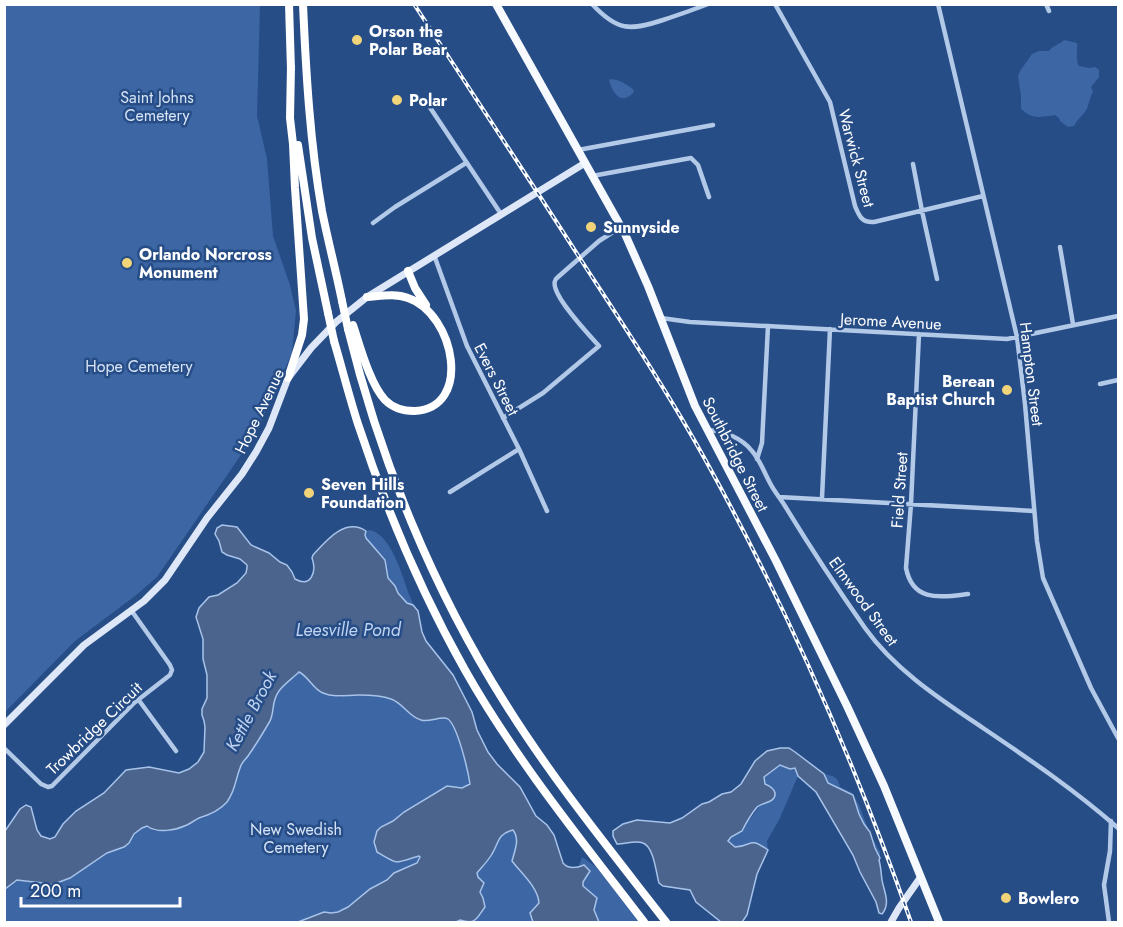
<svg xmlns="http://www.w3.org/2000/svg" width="1123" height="927" font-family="Jost,sans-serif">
	<rect width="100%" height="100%" fill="#274d87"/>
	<path fill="#3c66a4" d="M5,5H260L257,116L267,159L273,236L290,285L296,311L292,353L256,433L157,577L135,596L75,641L5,712Z
		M1064,40L1077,43C1078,51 1075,58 1079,66L1089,68L1095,67L1099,70V77L1091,87L1093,92C1089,98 1089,107 1085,112C1081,117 1077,120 1074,126L1068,127L1060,121L1059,118L1055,115C1040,117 1033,120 1021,109V96L1018,76L1020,71L1032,54L1039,51H1049C1053,45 1059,45 1064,40Z
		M611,79C620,80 626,84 633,89L634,92C621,106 613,94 609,80Z
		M370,530C391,535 402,574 408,592C410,597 412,600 413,605L407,603L398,593L395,586L388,579L385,560L366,538L365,535L366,531Z
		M299,672L304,674L311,684L339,697L360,695L383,697L394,699L418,720L444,717C459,726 467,767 470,784L404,812L393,821L386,824L401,863L419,856L420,857L417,863L394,873L387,880L370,889L348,907L338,912L331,913L324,912L298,922H5V889L17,880L43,883L48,885L70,878L107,853L124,847L129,843L134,834L142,828L147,826L154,831L171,829L185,826L198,819L206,817L236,785L240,766L248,755L273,712C271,693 287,683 299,672Z
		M782,760L795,768L798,776L779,820L767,841L768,850C764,848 758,843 753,842C742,842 740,853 728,841L731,837L742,831C745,825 747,822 751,818C760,806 757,806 771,801V786L765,784L762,776Z
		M824,774C834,776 838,777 840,787L852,793L859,805L869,831L880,852V863L878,862L832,797Z
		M513,829C520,839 515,850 512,861C521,873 538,887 539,903L530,913L533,922H472L476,921L483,898L480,892L476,873C482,867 488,861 492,854C499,843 497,834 513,829Z
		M582,857L596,867L641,922H574V880Z"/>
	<path fill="#4a648e" stroke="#a8c3e9" stroke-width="1.5" d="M222,525L237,527L251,545L269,553L280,562L287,565L292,572L295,579C311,588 317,572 312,558L313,555C326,541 345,517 366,531L365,535L366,538L385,560L388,578L395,586L398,593L407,603L413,605L418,611L422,632L426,641L453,675L472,712L477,730L488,752L497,764L520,787L536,816L547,825L554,835L563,863C569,870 577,868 584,865L590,871L583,882V886L597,898L594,910L599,922H533L530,913L539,903C538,887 521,873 512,861C515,850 520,839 513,830C497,834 499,843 492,854C488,861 482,867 477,873L478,877L484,883L480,892L483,898L485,907C476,919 476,925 460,920L456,922H298L324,912L331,913L338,912L348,907L370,889L387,880L394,873L417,863L420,857L419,856C394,863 400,866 377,852L374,842L377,831L381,827L393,821L404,812L447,786L462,788L470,784C468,771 458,727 448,719C442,715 429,723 421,720C409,717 403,703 391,699C383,696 369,695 359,695C347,695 335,698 323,693C313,689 309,677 299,672C293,678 284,684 279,691C271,702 275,710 270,721C263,733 255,746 248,756C245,760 241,763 240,768C235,781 236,789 227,802C220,810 209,815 199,818C195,820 191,823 187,825C176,830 158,834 147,826L142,828L134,834L129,843L124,847L107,853L70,878L54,884L48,885L43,883L17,880L5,889V831L20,809L26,805L31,807L37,830L41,836L50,839L55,837L63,824L76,811L104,793L126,770L149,767L179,773L189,769L198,762L204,752L205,727L204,721L202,715V709L207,698V675L203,659V639L196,617L199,608L209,597L218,595L237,583L246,573L247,568V565L240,559L227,555L222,552L219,541L215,534L217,528Z
		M780,748H789L795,752L824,774L828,783L853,795L859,814L864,824L870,832L875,848L880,858L879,860C881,867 881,873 882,880C884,892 891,903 882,914L879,913L876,902L860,872L853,855L816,792L798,776L795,768L790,769L780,765L764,777L765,784C770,786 774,788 775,793C776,803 763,802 757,807C753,812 745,825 742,831L731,837L728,841L735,847C754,846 747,836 768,850L757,874L747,915L742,922H721L696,902L690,890L663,886L659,883C656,873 654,847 643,843C636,840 625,844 617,844L613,836V831L623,824L637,820L670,823L682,818L702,804L709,802L722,794L731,792L741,784L755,761L767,751Z"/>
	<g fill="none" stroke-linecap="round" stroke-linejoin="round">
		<path stroke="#b3c9e8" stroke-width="4.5" d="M592,4C617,31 630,31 663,20C678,15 693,10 708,4
			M775,4L830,102L855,206C859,216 862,223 874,222L983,196
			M938,4L1017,337L1025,404L1037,541L1043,578L1091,688L1118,738
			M1046,4L1049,11
			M429,106L501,214
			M578,150L713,125
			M913,164L922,211L937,279
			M592,176L691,158L698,165L709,197
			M373,223L395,207L466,163
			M1060,247L1073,324
			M434,255L467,346L519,449L547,511
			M661,318L690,322L1007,339L1118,316
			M919,334L911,504L906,568C913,603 941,597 968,594
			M1100,384L1118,380
			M503,418L543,393L599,346C590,336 550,294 555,281C555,279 557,278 558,277L599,241L621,227
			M708,430C724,431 742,438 752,451C760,460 764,472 770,483C774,491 780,498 785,506C810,547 837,588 865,628C895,670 940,699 983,728C1029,759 1076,791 1118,828
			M757,459L762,443L768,326
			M450,492L519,449
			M779,497C864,501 949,506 1034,511
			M822,498L830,329
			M138,699L176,751
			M4,748L41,784L48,787L52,786L134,703L170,675L172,670L170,665L131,610
			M1109,922L1104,885L1110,851L1111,821"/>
		<path stroke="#dde7f7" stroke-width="7" d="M4,725L84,645L144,601L165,580L207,518L242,474L256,452L269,428L288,378L311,348L336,322L367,297L585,163
			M891,922L899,908L920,878"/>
		<path stroke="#f6f9fe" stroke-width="8" d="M496,4L625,234L648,286L695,406L776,561L847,706L884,786L939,922"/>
		<path stroke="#fff" stroke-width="8" d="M289,4L291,70
			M303,4C306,73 310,143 322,211C328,241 336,271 342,301
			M298,145L312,238L328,313
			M408,271L415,288L426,305
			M353,325C360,346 370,384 385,400C393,408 403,411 414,411C473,409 455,314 408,298C395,293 381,296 367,297
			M348,329C380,460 433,589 505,703C553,780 611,851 666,922
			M334,341C342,368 349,396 358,424C386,509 421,592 465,670C516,760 582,841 644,922
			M288,378L302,335L304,319L295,188L293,144L290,118L291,66"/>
		<g stroke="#fff" stroke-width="4">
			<path id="rail" d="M414,4C470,90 526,174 581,260C624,326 668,392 706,461C788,609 855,763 911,922"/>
		</g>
		<use href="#rail" stroke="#274d87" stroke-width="1.5" stroke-dasharray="4.5" stroke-linecap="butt"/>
		<path stroke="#fff" stroke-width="8" d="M342,301L348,329
			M328,313L334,341"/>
	</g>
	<g fill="#f1d479" stroke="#274d87" stroke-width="2">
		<circle cx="357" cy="40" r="6"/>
		<circle cx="397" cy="100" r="6"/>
		<circle cx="591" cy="227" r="6"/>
		<circle cx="127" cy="263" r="6"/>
		<circle cx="1007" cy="390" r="6"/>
		<circle cx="309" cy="493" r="6"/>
		<circle cx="1006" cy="898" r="6"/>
	</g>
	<g text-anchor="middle" stroke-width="5" stroke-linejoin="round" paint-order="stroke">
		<g font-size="16" font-weight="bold" fill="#fff" stroke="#274d87" text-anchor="start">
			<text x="369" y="37">Orson the<tspan x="369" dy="18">Polar Bear</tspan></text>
			<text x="409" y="106">Polar</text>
			<text x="603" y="233">Sunnyside</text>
			<text x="139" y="260">Orlando Norcross<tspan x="139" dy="18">Monument</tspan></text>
			<text x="995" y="387" text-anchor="end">Berean<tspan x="995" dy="18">Baptist Church</tspan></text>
			<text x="321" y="490">Seven Hills<tspan x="321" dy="18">Foundation</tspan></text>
			<text x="1018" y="904">Bowlero</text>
		</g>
		<g font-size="16" fill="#d7e4f7" stroke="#274d87">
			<text x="157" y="103">Saint Johns<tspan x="157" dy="18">Cemetery</tspan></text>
			<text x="139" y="372">Hope Cemetery</text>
			<text x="296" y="835">New Swedish<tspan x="296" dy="18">Cemetery</tspan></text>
		</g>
		<g font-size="16" fill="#fff" stroke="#274d87">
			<text transform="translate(857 158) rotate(75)" y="6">Warwick Street</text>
			<text transform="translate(891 321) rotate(3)" y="6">Jerome Avenue</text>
			<text transform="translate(1032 374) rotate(83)" y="6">Hampton Street</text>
			<text transform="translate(497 379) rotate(63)" y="6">Evers Street</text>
			<text transform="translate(259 411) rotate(-64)" y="6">Hope Avenue</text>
			<text transform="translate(736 454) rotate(63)" y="6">Southbridge Street</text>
			<text transform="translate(899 490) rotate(-86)" y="6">Field Street</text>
			<text transform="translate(864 601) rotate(54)" y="6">Elmwood Street</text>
			<text transform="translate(94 728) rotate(-44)" y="6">Trowbridge Circuit</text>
		</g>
		<g font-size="18" font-style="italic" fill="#bfd3f0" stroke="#274d87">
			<text x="348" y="636">Leesville Pond</text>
			<text transform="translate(251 711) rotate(-62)" y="6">Kettle Brook</text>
		</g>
	</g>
	<rect width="1123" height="927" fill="none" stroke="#ffffff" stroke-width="12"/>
	<path d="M21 897v9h159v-9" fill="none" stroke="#ffffff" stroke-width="3"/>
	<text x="30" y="897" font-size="18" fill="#ffffff" stroke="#274d87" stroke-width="4.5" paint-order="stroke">200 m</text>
</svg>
